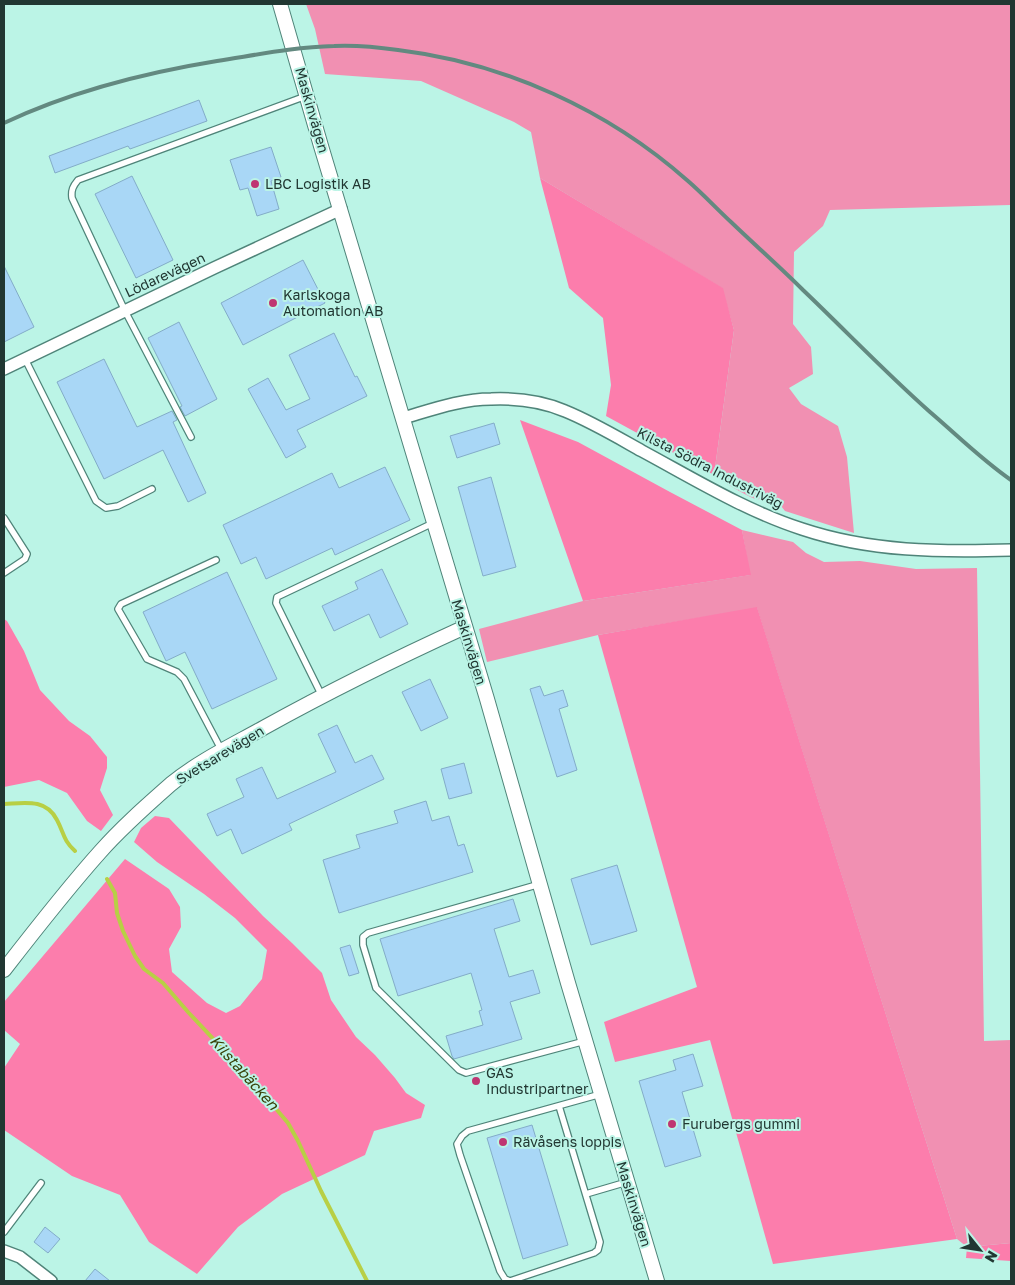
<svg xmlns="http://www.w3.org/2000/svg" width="1015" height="1285" font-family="'Golos Text',sans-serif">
	<rect width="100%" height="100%" fill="#bbf4e6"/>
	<path fill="#f190b2" d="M306,4H1011V187L1010,205L830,210L823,226L794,252L793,324L811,347L813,374L789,388L801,404L838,426L847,457L854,533L785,511C780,505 778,499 771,495C766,497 762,500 756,499C748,497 721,481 714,475L734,330L722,288L540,178L531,132L514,122L421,81L325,74L315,29Z
		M742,530L793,542L806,553L824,562L860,561L916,569L977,568L984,1041L1011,1040V1243L967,1247L957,1239L757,608L598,635L487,662L479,629L583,601L750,575Z"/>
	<path fill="#fc7dac" d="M540,178L723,288L734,330L714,475L606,416L611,385L603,318L569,288Z
		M520,420L578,442L670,492L742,530L751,575L583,601Z
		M757,607L957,1239L773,1264L710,1040L615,1062L604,1022L697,987L598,635Z
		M4,619L7,621L24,651L40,690L69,721L90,736L107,757V768L100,790L113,815L101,831L87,821L67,793L39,780L4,787Z
		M155,816L169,818L263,916L292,943L322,973L331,1000L356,1037L375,1055L395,1078L406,1093L425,1105L421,1118L374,1131L365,1155L282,1194L238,1227L197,1274L149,1242L120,1195L72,1176L4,1130V1068L20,1044L4,1030V1002L125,859L169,889L180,907L181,927L169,949L172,972L207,1003L226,1013L240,1006L262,979L267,950L235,918L204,894L157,862L134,842L141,828Z
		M1011,1243V1261L966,1258L967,1247Z"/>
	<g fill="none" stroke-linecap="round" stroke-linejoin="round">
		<path stroke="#b8cf45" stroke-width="4" d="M4,804C24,803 46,798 57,820C64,833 63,840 75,851
			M107,879L115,893L117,913L123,931L135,956L144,969L163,983L188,1012L250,1078L288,1123L298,1141L321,1191L367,1281"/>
	</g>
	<path fill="#a9d7f6" stroke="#83acc8" d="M199,100L207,121L130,149L128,146L55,173L49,156Z
		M271,147L281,177L271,181L279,209L257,216L248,188L240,190L230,160Z
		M132,176L173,260L136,278L95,194Z
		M303,260L325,303L243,345L221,303Z
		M4,266L34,327L4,342Z
		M179,322L217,399L185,416L180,407L182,406L148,338Z
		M334,333L355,377L357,376L367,396L297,430L306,447L286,458L248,389L268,378L286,410L310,399L289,355Z
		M104,359L137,427L172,411L177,420L173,422L206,493L188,502L163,450L104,479L57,382Z
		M494,423L500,444L457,458L450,436Z
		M385,467L410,520L335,555L332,548L266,579L256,557L241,564L223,525L332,473L339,488Z
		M491,477L516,567L483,576L458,487Z
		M382,569L408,624L380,638L369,614L334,631L322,606L358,589L355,582Z
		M227,572L277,679L212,709L185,652L166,661L143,612Z
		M430,679L448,718L421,731L402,692Z
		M540,686L544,696L563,690L568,706L559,709L577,770L557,777L530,689Z
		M337,725L355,763L372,755L384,779L289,824L292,830L242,854L231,829L217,836L207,814L244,797L236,779L262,767L277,799L336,772L318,734Z
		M464,763L472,793L449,799L441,769Z
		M426,801L432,821L449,816L458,846L464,844L473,872L339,913L323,860L360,848L356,835L398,823L394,811Z
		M617,865L637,931L591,945L571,879Z
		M513,899L520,921L494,929L509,977L533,970L540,993L510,1002L522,1039L454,1059L452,1056L446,1036L483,1025L479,1011L482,1010L471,973L398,996L380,939Z
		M350,945L359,973L349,976L340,948Z
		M693,1054L703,1086L682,1092L701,1156L665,1167L639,1081L676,1070L673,1060Z
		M532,1125L568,1245L523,1259L487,1138Z
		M45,1227L60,1239L48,1253L34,1242Z
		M95,1269L110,1281H85Z"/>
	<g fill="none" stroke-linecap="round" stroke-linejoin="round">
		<g stroke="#4f8479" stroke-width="8">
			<path id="service" d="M25,359L96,501L106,508L118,506L152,489
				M191,437L125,311L72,198C71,190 73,186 78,180L306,96
				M4,518L27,554L25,559L4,573
				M216,560L121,604L118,609L147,659L177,672L184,679L222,751
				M322,696L276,603L277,597L433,523
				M540,884L368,933L363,937V945L376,988L459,1070L466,1073L585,1041
				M559,1106L600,1242L598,1250L594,1253L510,1281L505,1279L500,1271L460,1155L457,1144L462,1136L468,1131L601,1094
				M586,1194L627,1182
				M4,1232L41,1183"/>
		</g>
		<g stroke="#4f8479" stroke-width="14">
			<path id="minor" d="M4,369L214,268L341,209
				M403,418C431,410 461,399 491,399C516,398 542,401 565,411C592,422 617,437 642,451C694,479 746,511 802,529C871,552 940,552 1011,550
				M4,1251L20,1257L51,1281"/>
		</g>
		<g stroke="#4f8479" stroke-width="16">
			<path id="tertiary" d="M280,4L321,146L487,699L568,983L657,1281
				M4,970C35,930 66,890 100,852C121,828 146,806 171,784C199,761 233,745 265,727C330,691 397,658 465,627"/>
		</g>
		<use href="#service" stroke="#fff" stroke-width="5.5"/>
		<use href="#minor" stroke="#fff" stroke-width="11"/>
		<use href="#tertiary" stroke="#fff" stroke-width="14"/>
		<path stroke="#638980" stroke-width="4" d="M4,123C72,91 143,73 217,61C256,55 294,47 334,46C355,45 377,47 398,50C505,63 608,110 688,181C703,194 716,208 731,222C755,245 780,267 803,290C846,331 886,373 930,412C957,435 982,460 1011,480"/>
	</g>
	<g fill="#bf3672" stroke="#bbf4e6" stroke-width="2">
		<circle cx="255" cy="184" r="5"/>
		<circle cx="273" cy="303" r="5"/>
		<circle cx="476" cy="1081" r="5"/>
		<circle cx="672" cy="1124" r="5"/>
		<circle cx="503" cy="1142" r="5"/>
	</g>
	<g text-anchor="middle" stroke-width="4" stroke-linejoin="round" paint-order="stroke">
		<g font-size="14" fill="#213732" stroke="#bbf4e6">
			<text transform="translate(312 110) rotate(74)" y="5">Maskinvägen</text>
			<text transform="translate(165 275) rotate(-25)" y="5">Lödarevägen</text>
			<text transform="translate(710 468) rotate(27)" y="5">Kilsta Södra Industriväg</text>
			<text transform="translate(469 642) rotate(73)" y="5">Maskinvägen</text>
			<text transform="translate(220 755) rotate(-31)" y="5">Svetsarevägen</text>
			<text transform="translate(634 1204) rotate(73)" y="5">Maskinvägen</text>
		</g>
		<g font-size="14" fill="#213732" stroke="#bbf4e6" text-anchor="start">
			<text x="265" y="189">LBC Logistik AB</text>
			<text x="283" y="300">Karlskoga<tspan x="283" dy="16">Automation AB</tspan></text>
			<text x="486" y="1078">GAS<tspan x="486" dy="16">Industripartner</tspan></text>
			<text x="682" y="1129">Furubergs gummi</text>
			<text x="513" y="1147">Rävåsens loppis</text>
		</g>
		<g font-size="15" font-style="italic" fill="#384108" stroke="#bbf4e6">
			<text transform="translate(244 1073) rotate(48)" y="5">Kilstabäcken</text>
		</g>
	</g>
	<rect width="1015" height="1285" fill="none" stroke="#213732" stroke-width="10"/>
	<g transform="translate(980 1250) rotate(120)" stroke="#bbf4e6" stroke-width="4" paint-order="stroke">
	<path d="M0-4L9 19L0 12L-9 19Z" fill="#213732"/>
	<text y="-8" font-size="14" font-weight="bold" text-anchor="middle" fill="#213732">N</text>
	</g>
</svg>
